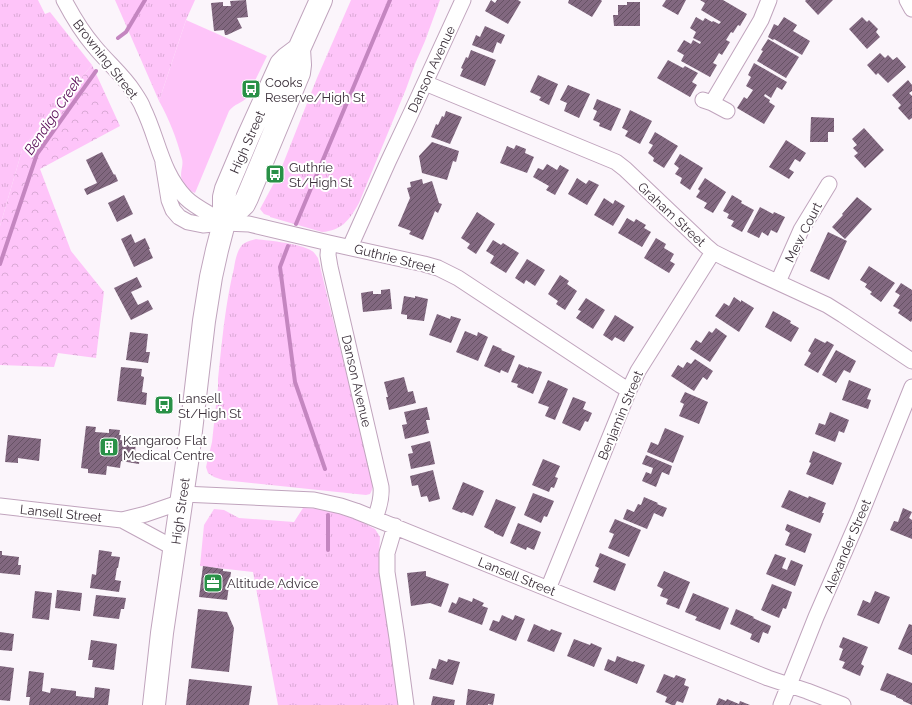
<svg xmlns="http://www.w3.org/2000/svg" width="912" height="705" font-family="Raleway,sans-serif">
	<defs>
		<pattern id="forest-crowns" width="20" height="18" patternUnits="userSpaceOnUse"><rect width="20" height="18" fill="#fec4f9"/><path d="M2 6a3 3 0 1 1 6 0M12 15a3 3 0 1 1 6 0" fill="none" stroke="#daa9d6"/></pattern>
		<pattern id="park-tufts" width="24" height="20" patternUnits="userSpaceOnUse"><rect width="24" height="20" fill="#fec4f9"/><path d="M3 7l-1-3M5 7V3M7 7l1-3M15 17l-1-3M17 17v-4M19 17l1-3" fill="none" stroke="#daa9d6"/></pattern>
		<pattern id="building-hatch" width="6" height="6" patternUnits="userSpaceOnUse"><rect width="6" height="6" fill="#826880"/><path d="M-1 1l2-2M0 6l6-6M5 7l2-2" fill="none" stroke="#665264"/></pattern>
	</defs>
	<rect width="100%" height="100%" fill="#fbf5fb"/>
	<path fill="#fec4f9" d="M186,20L267,56L252,87L247,85L242,94L248,97C242,103 234,104 229,111L195,193C189,191 184,186 182,180C179,173 184,166 182,159C177,139 169,119 159,101Z"/>
	<path fill="url(#forest-crowns)" d="M92,65L120,126L40,169L71,251L104,292L96,358L58,353L54,367L0,365V226L23,147Z"/>
	<path fill="url(#park-tufts)" d="M0,0H38L45,14L50,12L92,65L23,147L0,226Z
		M115,0H195L186,20L159,101Z
		M351,0H440L425,41L415,64L406,89L359,203C350,219 342,231 322,232L270,217V216L264,214L260,209L275,181C279,178 282,174 281,169L317,78Z
		M256,239C271,241 299,243 312,251C314,252 316,255 318,258L372,479C373,485 373,489 370,494L366,495L223,480L214,477L208,473L206,467L212,442L218,387V379C222,342 225,305 234,268C235,261 237,251 242,245C245,242 252,240 256,239Z
		M303,508L324,509L358,520L375,529L380,537L379,556L398,705H278L253,572L200,566L204,525L214,509L224,510L239,518L294,522Z"/>
	<g fill="none" stroke-linecap="round" stroke-linejoin="round">
		<path stroke="#c486c0" stroke-width="4" d="M118,38L126,32L145,0
			M296,224L390,0
			M288,246L280,267L295,382L325,469
			M0,264L37,154L96,71
			M328,550V515"/>
	</g>
	<path fill="url(#building-hatch)" d="M246,0L248,17L237,18L242,28L227,35H225L224,30L214,31L211,3L223,2V6H231L230,1Z
		M491,0L495,3L497,0H518L521,2L508,24L485,11Z
		M569,0H601L602,1L592,17L568,3Z
		M666,0H686L678,15L662,6Z
		M700,0H723L747,14L740,26L738,25L733,33L731,32L726,40L730,42L722,55L719,53L713,63L717,65L710,77L681,61L684,55L677,51L684,40L691,44L693,40L700,44L701,42L693,38L696,32L690,28L696,17L703,21L705,18L712,22L713,21L719,24L721,22L701,10L705,3Z
		M806,0H833L818,15L805,1Z
		M627,2H640V26H614L613,15H618V5H627Z
		M784,17L797,25L793,31L810,41L802,55L774,39L773,40L768,37L774,24L778,26Z
		M862,17L867,22L869,20L878,29L876,32L880,37L867,49L849,29Z
		M485,26L505,35L501,44L497,42L493,53L472,45L476,35L480,37Z
		M768,39L799,57L786,78L757,61L763,51L761,50Z
		M471,50L496,60L485,86L460,76L463,69L461,68L466,57L468,58Z
		M880,53L885,58L888,55L893,60L897,57L906,67L888,83L878,73L876,75L867,65Z
		M668,60L683,68L685,66L698,73L692,82L697,85L690,97L657,78Z
		M754,63L787,82L782,90L777,87L771,98L765,94L764,96L770,100L769,102L775,106L764,124L737,108L744,97L747,99L753,90L746,86L751,77L748,75Z
		M538,75L558,84L549,105L539,100L541,97L530,92Z
		M908,80L912,85V91L909,93L912,96V118L909,120L898,108L901,105L892,95Z
		M568,85L590,94L579,118L564,111L567,103L560,100Z
		M597,99L621,109L611,131L599,126L600,123L593,120L597,111L593,109Z
		M630,110L652,121L640,144L625,136L628,131L622,128Z
		M446,111L462,117L450,144L431,137L436,124L438,125L442,116L444,117Z
		M811,117L834,118V132H828V142H810Z
		M864,128L884,150L865,168L854,156L858,153L853,148L857,145L852,139Z
		M655,132L678,146L664,168L653,161L654,158L648,153L653,145L649,143Z
		M786,140L806,153L800,162L795,159L789,169L794,172L789,179L769,167Z
		M432,142L459,151L456,162L453,161L447,180L422,173L419,156Z
		M516,145L526,149L525,153L534,157L527,173L500,163L507,146L514,149Z
		M102,152L114,175L115,174L118,181L87,195L84,189L97,183L86,160Z
		M680,154L703,168L690,190L680,183L682,178L675,174L679,168L674,164Z
		M547,164L557,170L560,165L569,170L555,195L546,190L549,186L533,177L538,168L543,170Z
		M577,178L586,184L589,180L599,185L587,205L568,194Z
		M705,178L726,192L713,213L704,208L707,203L696,197L700,191L698,189Z
		M422,179L423,184L432,181L439,203L442,204L438,213L435,211L423,240L409,234L411,231L398,226L410,198L407,188L411,187L410,182Z
		M124,195L133,214L117,222L108,203Z
		M732,195L742,201L741,203L754,210L742,232L731,226L734,221L727,218L729,214L723,211Z
		M857,197L872,209L845,239L832,227L843,215L842,214Z
		M604,198L613,204L615,200L625,206L613,226L594,215Z
		M760,207L773,214L774,212L785,217L777,233L771,230L768,236L762,232L759,238L747,232Z
		M477,212L495,224L476,254L467,248L470,244L461,238Z
		M627,218L634,222L636,219L646,225L644,228L651,232L642,247L618,233Z
		M828,232L847,241L829,280L810,271Z
		M131,234L135,243L145,238L150,249H149L153,258L134,267L121,239Z
		M656,238L666,244L664,248L674,254L670,261L675,264L669,273L644,258Z
		M493,240L501,245L503,243L519,253L506,273L490,263L494,256L486,251Z
		M527,259L545,270L535,286L526,280L524,284L515,278Z
		M869,266L895,283L881,302L870,294L872,292L865,287L867,284L860,280Z
		M560,275L569,281L567,284L577,291L565,310L556,304L558,301L548,294Z
		M137,277L142,287L131,292L138,305L148,300L153,309L131,320L114,288Z
		M901,283L912,290V320L911,322L898,313L900,310L893,306L900,295L895,292Z
		M390,289L392,309L363,312L361,293L373,291V294H381V290Z
		M404,296L415,298V296L428,299L424,321L407,319V315L401,314Z
		M734,297L741,302V300L754,308L739,332L715,316L724,303L729,306Z
		M586,298L605,310L593,329L576,318L581,311L578,310Z
		M773,311L791,321L790,323L799,328L791,342L765,327Z
		M437,314L450,319L451,316L461,319L451,343L429,335Z
		M615,315L634,327L624,342L615,337L612,341L603,335Z
		M716,328L727,336L710,362L690,349L696,340L701,343L709,331L712,333Z
		M465,331L477,336L478,332L488,337L478,361L456,352Z
		M130,332L148,334L146,352H150L148,363L126,360Z
		M815,338L825,343L827,341L834,345L818,373L804,365L811,353L808,351Z
		M493,345L502,349L501,350L515,356L508,373L501,370L500,373L484,366Z
		M836,350L856,361L850,373L844,370L836,383L822,375Z
		M695,359L713,371L707,380L703,377L694,391L671,376L678,365L683,368L687,362L691,364Z
		M519,364L528,368V367L542,372L533,394L517,387L518,384L511,382Z
		M121,367L142,369L141,376L144,377L142,392L147,393L146,405L117,401Z
		M404,377L408,392L413,391L416,403L389,410L386,397H388L384,382Z
		M548,380L568,389L555,420L545,416L549,407L538,403Z
		M849,380L871,389L867,399L871,400L868,409L842,400Z
		M685,392L708,402L699,424L679,416L684,404L680,402Z
		M573,397L586,402L583,409L592,413L588,422L585,421L580,431L562,423Z
		M427,407L430,420H426L429,433L405,439L402,425L407,424L404,412Z
		M830,412L849,420L844,433L839,431L835,442L815,434L819,423L825,425Z
		M86,426L96,427L95,432L109,433V429L120,430L119,435H121L120,440L136,442L135,453L140,454L139,464L121,461L120,468L107,466L106,475L88,473V469L81,468Z
		M665,428L684,436L673,463L647,452L651,442L658,445Z
		M8,435L41,439L39,461L18,458V463L5,462Z
		M430,441L435,464L411,469L408,454L413,453L411,446Z
		M813,451L842,463L833,485L806,474L811,463L809,462Z
		M646,455L672,466L669,475L662,472L656,487L642,481L646,472L651,474L653,468L642,464Z
		M543,459L560,466L555,477L558,478L554,488L551,487L549,492L532,485Z
		M433,470L440,499L429,502L427,496L421,497L418,485L412,486L410,476Z
		M463,482L484,491L473,516L463,512L462,513L452,509Z
		M789,490L808,498L809,496L826,503L822,513H824L820,523L781,507Z
		M533,493L554,501L547,517L544,516L541,523L524,515Z
		M644,497L658,503L657,504L667,508L663,517L654,513L647,529L623,519L627,509L634,512L638,504L641,505Z
		M496,499L516,507L503,537L494,533V532L484,527Z
		M903,508L912,512L909,518L912,520V539L890,530L894,521L898,522Z
		M615,519L641,530L629,557L608,548L614,534L609,532Z
		M518,523L541,532L534,550L527,547L526,550L510,543Z
		M787,524L812,534L805,553L785,545L790,533L785,530Z
		M99,550L112,552L111,556L120,557L118,568H117L115,580L121,581L119,592L90,588L92,574L96,575Z
		M0,551H2V555L19,557L18,565H21L20,575L0,573Z
		M600,553L626,564L615,591L593,582L599,568L595,566Z
		M775,554L786,558L782,568L787,570L791,560L803,565L795,586L766,574Z
		M203,566L223,569V571L231,572L227,600L199,597Z
		M426,571V576L449,584L441,607L430,603L411,606L407,573Z
		M664,571L690,582L679,609L666,604L668,599L660,596L663,589L657,586Z
		M772,584L792,592L786,609L783,608L779,618L761,610Z
		M57,590L82,593L80,611L55,608Z
		M35,591L52,593L49,620L32,618Z
		M875,591L890,597L879,624L857,615L863,600L870,603Z
		M693,593L729,608L720,630L695,620L697,617L685,612Z
		M96,595L126,598L124,609H121L119,619L93,616Z
		M459,597L472,602L473,598L484,603L482,606L488,608L482,625L448,612L452,602L456,604Z
		M198,609L227,612L234,628L229,672L191,668Z
		M736,609L754,617L753,618L771,626L768,634L763,632L759,643L750,639L752,634L730,624Z
		M502,615L513,620L515,615L525,619L516,641L489,630L493,620L499,622Z
		M534,624L550,631L551,629L562,633L554,652L527,641Z
		M909,624L912,625V655L898,649Z
		M0,632L14,634L12,651L0,650Z
		M843,637L868,647L861,664L864,666L860,676L842,668L845,662L839,660L843,649L839,647Z
		M574,639L590,645L591,643L602,648L594,667L567,656Z
		M91,640L117,644L114,670L92,667L93,660H88Z
		M617,656L633,662L634,661L645,665L637,684L604,670L608,659L615,662Z
		M439,659L447,662L448,659L460,662L453,685L429,679L432,668L436,669Z
		M0,666L14,668L10,701L0,700Z
		M29,671L44,673L42,691L50,693L51,688L76,691V696L94,698L95,687L110,689L108,705H29L30,697H26Z
		M887,673L912,683V705L903,701V700L896,697V696L880,690Z
		M664,674L674,678L676,675L686,679L684,685L689,687L683,703L677,701L675,705H672L665,702L667,697L656,692Z
		M189,679L252,686L249,705H186Z
		M468,689L495,694L493,705L488,704V705H466Z
		M433,696L455,700L454,705H431Z
		M719,698L726,701L727,699L739,704L740,701L750,705H716Z"/>
	<g fill="none" stroke-linecap="round" stroke-linejoin="round">
		<g stroke="#c0a4bd" stroke-width="17">
			<path id="minor" d="M64,0C73,17 82,32 94,46C107,62 123,75 134,92C137,97 141,102 143,108C158,138 161,173 186,198C196,208 213,215 224,223
				M907,0L912,9
				M425,83L616,162L625,169L706,246L713,252L727,259L827,305L843,315L912,361
				M703,100L712,103L727,111
				M712,103L761,20L769,0
				M163,163L169,200L173,210L179,217L188,222L203,225L224,223L249,224L329,243L424,264L438,268L458,278L620,385L629,390
				M329,243L328,255L330,267L381,487C382,498 379,508 375,518
				M350,247L388,162L412,111L463,0
				M778,282L801,230L829,184
				M182,494L314,500L341,506L356,511L768,678L807,691L843,705
				M0,506L122,520L146,514L181,502
				M122,520L174,548
				M395,526L387,553V572L397,638L406,705
				M548,589L629,390L638,371L713,252
				M781,705L816,617L860,516L912,387"/>
		</g>
		<g stroke="#c0a4bd" stroke-width="24">
			<path id="highway" d="M224,223L244,204L247,198L299,73L300,65L299,49L321,0
				M154,705L162,633L188,456L204,321L211,277L217,250L224,223V197L226,189L248,137L281,64L287,58L299,49"/>
		</g>
		<use href="#minor" stroke="#fff" stroke-width="15"/>
		<use href="#highway" stroke="#fff" stroke-width="22"/>
	</g>
	<defs>
		<g id="bus-square" transform="scale(1)"><rect x="-9" y="-9" width="18" height="18" rx="4" fill="#299147" stroke="#fff"/><path d="M-5-6H5V4H4V6H2V4H-2V6H-4V4H-5ZM-3.5-4V0h7V-4ZM-3.5 1.2v1.5H-2V1.2ZM2 1.2v1.5H3.5V1.2Z" fill="#fff"/></g>
		<g id="building-square" transform="scale(1)"><rect x="-9" y="-9" width="18" height="18" rx="4" fill="#299147" stroke="#fff"/><path d="M-4-6H4V6H1V3H-1V6H-4ZM-2.5-4.3h1.7v1.8h-1.7ZM.8-4.3h1.7v1.8H.8ZM-2.5-1h1.7V.8h-1.7ZM.8-1h1.7V.8H.8Z" fill="#fff"/></g>
		<g id="office-square" transform="scale(1)"><rect x="-9" y="-9" width="18" height="18" rx="4" fill="#299147" stroke="#fff"/><path d="M-6-3h4V-5.5h4V-3h4V5H-6ZM-1-4.5V-3h2v-1.5ZM-6 0V1H6V0Z" fill="#fff"/></g>
	</defs>
	<g fill-rule="evenodd">
		<use href="#bus-square" x="251" y="89"/>
		<use href="#bus-square" x="275" y="174"/>
		<use href="#bus-square" x="164" y="405"/>
		<use href="#building-square" x="109" y="447"/>
		<use href="#office-square" x="213" y="583"/>
	</g>
	<g text-anchor="middle" stroke-width="4" stroke-linejoin="round" paint-order="stroke">
		<g font-size="13" fill="#3a2f39" stroke="#fff">
			<text transform="translate(106 59) rotate(52)" y="5">Browning Street</text>
			<text transform="translate(431 69) rotate(-65)" y="5">Danson Avenue</text>
			<text transform="translate(247 142) rotate(-66)" y="5">High Street</text>
			<text transform="translate(672 214) rotate(43)" y="5">Graham Street</text>
			<text transform="translate(803 232) rotate(-63)" y="5">Mew Court</text>
			<text transform="translate(395 258) rotate(14)" y="5">Guthrie Street</text>
			<text transform="translate(357 381) rotate(77)" y="5">Danson Avenue</text>
			<text transform="translate(620 415) rotate(-67)" y="5">Benjamin Street</text>
			<text transform="translate(180 511) rotate(-82)" y="5">High Street</text>
			<text transform="translate(61 513) rotate(6)" y="5">Lansell Street</text>
			<text transform="translate(847 546) rotate(-67)" y="5">Alexander Street</text>
			<text transform="translate(517 576) rotate(22)" y="5">Lansell Street</text>
		</g>
		<g font-size="13" fill="#3a2f39" stroke="#fff" text-anchor="start">
			<text x="265" y="87">Cooks<tspan x="265" dy="15">Reserve/High St</tspan></text>
			<text x="289" y="172">Guthrie<tspan x="289" dy="15">St/High St</tspan></text>
			<text x="178" y="403">Lansell<tspan x="178" dy="15">St/High St</tspan></text>
			<text x="123" y="445">Kangaroo Flat<tspan x="123" dy="15">Medical Centre</tspan></text>
			<text x="227" y="588">Altitude Advice</text>
		</g>
		<g font-size="14" font-style="italic" fill="#580c56" stroke="#fff">
			<text transform="translate(53 115) rotate(-56)" y="5">Bendigo Creek</text>
		</g>
	</g>
</svg>
